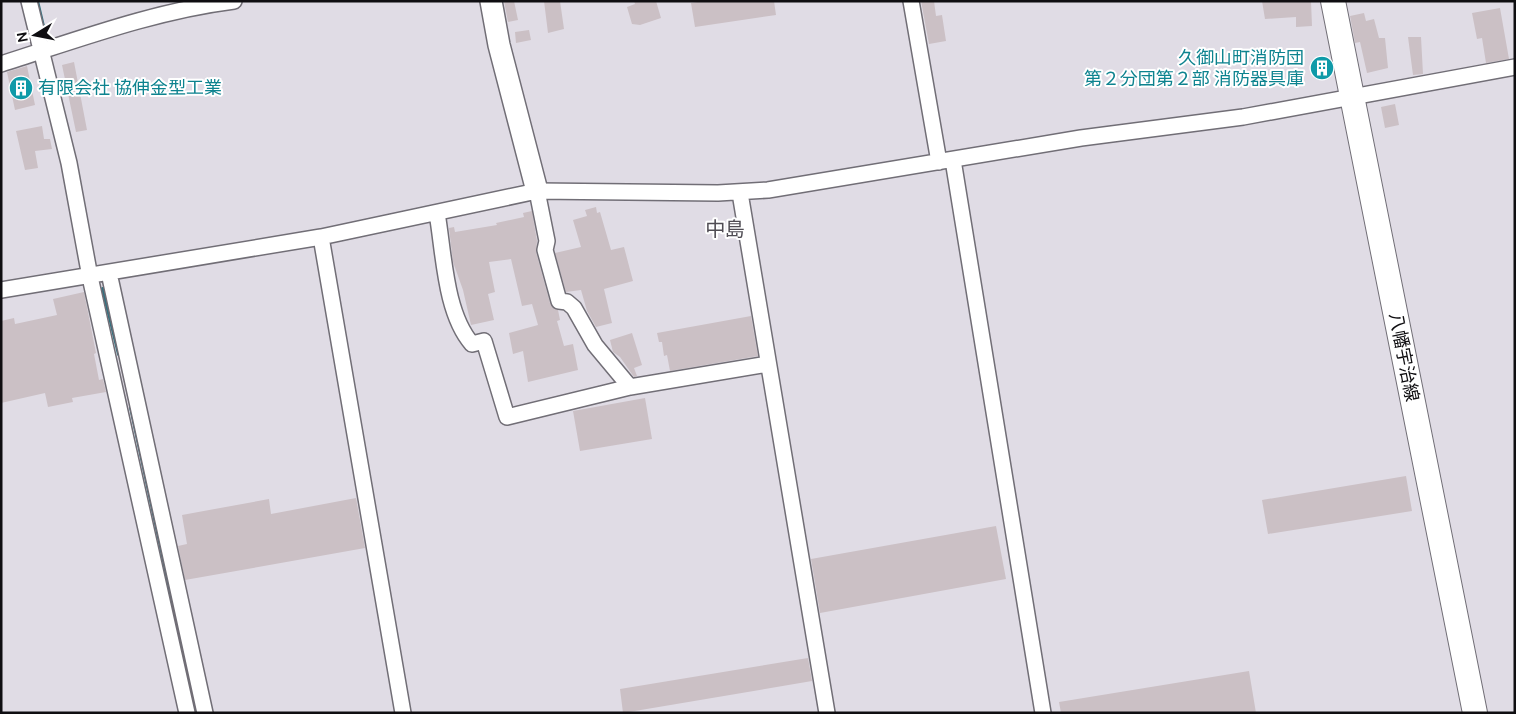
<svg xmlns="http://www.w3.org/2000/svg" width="1516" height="714" font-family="Ubuntu,'Noto Sans JP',sans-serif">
	<rect width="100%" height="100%" fill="#e0dce5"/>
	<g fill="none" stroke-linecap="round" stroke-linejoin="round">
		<path stroke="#317280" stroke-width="4" d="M37,1L46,39
			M103,289L119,354
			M131,407L180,635"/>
	</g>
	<path fill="#cbc0c5" d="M504,1H514L518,20L508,22Z
		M544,1H560L564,29L548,33Z
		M634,1H656L661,18L640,25L632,24L627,7L635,4Z
		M704,1H774L776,15L695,27L691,3Z
		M921,1H934L936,16L942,15L946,41L929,44Z
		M1262,1H1311L1312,26L1296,27V17L1265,19Z
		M1500,8L1509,59L1486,63L1482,38L1477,39L1472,13Z
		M1364,13L1366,21L1374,19L1379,38H1385L1388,68L1367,73L1360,42L1355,43L1350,16Z
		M529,30L531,40L516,43L515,32Z
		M1408,37H1421L1423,74L1413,75Z
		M74,62L87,130L76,132L62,65Z
		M27,66L35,105L15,110L7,72Z
		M1395,104L1399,125L1385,128L1381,107Z
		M42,126L44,139H50L52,149L35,151L38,168L25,170L16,131Z
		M596,207L597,213L600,212L611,250L624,247L633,281L604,289L612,323L596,327L587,311L581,290L566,292L555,253L581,247L573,220L587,216L585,210Z
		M532,211L537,241L536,252L550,303L558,310L560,320L557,321L564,346L573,344L578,370L528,382L523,351L513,354L509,333L538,325L532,304L522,306L511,259L489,262L495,292L488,294L494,320L471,325L463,290L453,262L449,228L454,227L455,232L497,225L496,223L524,217L523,213Z
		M84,292L96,353L94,354L99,380L103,379L106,392L72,398L73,402L48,407L45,393L1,403V321L14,318L15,324L57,315L53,299Z
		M751,316L758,356L670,371L667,355L664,356L662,342H659L657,333Z
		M632,333L642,365L634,368L637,376L634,377L620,357L613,352L610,340Z
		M645,398L652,439L580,451L573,411Z
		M1406,476L1412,511L1268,534L1262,500Z
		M356,498L365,548L185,580L178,546L187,544L182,515L269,499L271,514Z
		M996,526L1006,579L820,613L811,559Z
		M808,658L812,681L623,713L620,689Z
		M1249,671L1256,713H1061L1059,702Z"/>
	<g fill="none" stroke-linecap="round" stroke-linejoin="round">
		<g stroke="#716e76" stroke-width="18">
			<path id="street" d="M29,1L69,163L90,277L187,713
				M911,1L939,162
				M1,64C77,40 154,11 234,1
				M953,160L1043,713
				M740,193L827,713
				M437,213C444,254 445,313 472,344L484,341L507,417L630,387L595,345L574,308L567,302L559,301L545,250L547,241L537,191
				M321,237L403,713
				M109,273L205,713
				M1,290L321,237L537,191L718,193L768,190L1081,138L1243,117L1515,67
				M630,387L768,364"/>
		</g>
		<g stroke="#716e76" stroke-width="24">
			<path id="secondary" d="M491,1L499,45L537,191"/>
		</g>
		<g stroke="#716e76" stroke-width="26">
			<path id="primary" d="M1333,1L1475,713"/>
		</g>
		<use href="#street" stroke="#fff" stroke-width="15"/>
		<use href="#secondary" stroke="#fff" stroke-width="21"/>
		<use href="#primary" stroke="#fff" stroke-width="24"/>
	</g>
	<defs>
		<g id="building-disc" transform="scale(1.25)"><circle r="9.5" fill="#0f9aa8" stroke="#fff"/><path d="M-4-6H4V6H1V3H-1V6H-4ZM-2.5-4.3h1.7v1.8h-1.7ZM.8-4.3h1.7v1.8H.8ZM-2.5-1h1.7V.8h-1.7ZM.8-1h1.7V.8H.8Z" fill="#fff"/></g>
	</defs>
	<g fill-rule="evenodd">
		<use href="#building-disc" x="1322" y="68"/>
		<use href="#building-disc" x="21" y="88"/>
	</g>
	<g text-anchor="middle" stroke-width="4" stroke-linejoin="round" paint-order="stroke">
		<g font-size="18" fill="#0d838f" stroke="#fff" text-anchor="end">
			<text x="1304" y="64">久御山町消防団<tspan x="1304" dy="21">第２分団第２部 消防器具庫</tspan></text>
			<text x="38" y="94" text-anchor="start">有限会社 協伸金型工業</text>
		</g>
		<g font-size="18" fill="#0f0e11" stroke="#fff">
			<text transform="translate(1404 357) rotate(79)" y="6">八幡宇治線</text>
		</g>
		<g font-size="20" fill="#4f4c53" stroke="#fff">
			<text x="725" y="236">中島</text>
		</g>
	</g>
	<rect width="1516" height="714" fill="none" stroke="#0f0e11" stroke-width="5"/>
	<g transform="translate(35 35) rotate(260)" stroke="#ffffff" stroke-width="4" paint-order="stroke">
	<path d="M0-4L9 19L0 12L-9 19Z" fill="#0f0e11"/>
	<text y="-8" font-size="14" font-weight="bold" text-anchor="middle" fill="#0f0e11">N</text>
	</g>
</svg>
